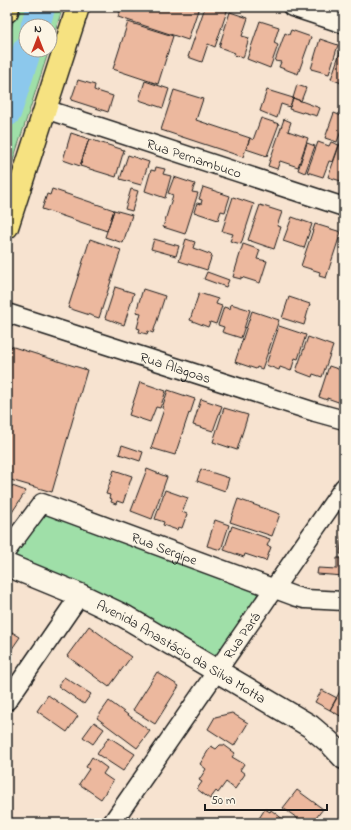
<svg xmlns="http://www.w3.org/2000/svg" width="351" height="830" font-family="'Indie Flower',sans-serif">
	<rect width="100%" height="100%" fill="#f7e3d0"/>
	<filter id="ink" filterUnits="userSpaceOnUse"><feTurbulence type="fractalNoise" baseFrequency=".025" numOctaves="2"/><feDisplacementMap in="SourceGraphic" scale="8" xChannelSelector="R" yChannelSelector="G"/><feConvolveMatrix kernelMatrix="1 2 1 2 8 2 1 2 1" color-interpolation-filters="sRGB"/></filter>
	<g filter="url(#ink)">
		<path fill="#9fdfa8" stroke="#5e7e62" d="M18,7H63L50,47V26H26V50H49L7,179V40Z
			M44,509L268,591L216,666L7,562Z"/>
		<g fill="none" stroke-linecap="round" stroke-linejoin="round">
			<path stroke="#8cc8ec" stroke-width="29" d="M35,26L41,7
				M7,112L27,50"/>
		</g>
		<path fill="#ecb89e" stroke="#1c1c1c" d="M121,7H199L188,40L118,17Z
			M205,7L228,8L215,47L208,44L202,62L188,57Z
			M230,12L248,18L242,36L249,38L243,58L234,55L235,53L219,47Z
			M260,21L279,27L274,43L278,45L270,68L247,59Z
			M128,22L173,36L158,84L113,69Z
			M291,30L311,37L298,74L279,67L281,62L275,61L285,33L289,35Z
			M320,39L338,45L329,74L311,69Z
			M342,46L344,47V84L331,79Z
			M78,80L95,85L94,90L113,96L108,112L71,100Z
			M145,81L169,89L163,108L139,100Z
			M297,85L306,88L301,101L293,98Z
			M174,90L203,99L196,120L250,138L243,157L161,130Z
			M267,90L293,98L290,107L281,104L277,118L260,111Z
			M293,98L320,108L317,116L303,112L302,113L289,109Z
			M342,103H344V115L339,113Z
			M334,113L344,117V123L337,142L325,138Z
			M261,118L279,124L267,156L246,149L250,138L253,140Z
			M284,119L291,122L288,131L308,138L298,167L280,161L277,169L268,166Z
			M71,133L89,139L80,166L63,160Z
			M342,138H344V182L328,177Z
			M89,139L124,150L116,177L80,166Z
			M318,142L329,146L331,142L339,145L333,162L329,161L323,177L307,172Z
			M307,143L315,146L305,173L298,170Z
			M128,155L149,162L141,185L120,179Z
			M156,167L165,169L163,174L171,176L165,198L145,191L151,170L155,171Z
			M174,177L195,184L192,192L198,193L185,234L163,227L173,195L168,193Z
			M203,187L230,196L225,212L221,211L218,220L194,212L197,203L201,204L202,200L199,199Z
			M52,189L114,210L107,231L42,209L47,194L50,195Z
			M131,189L138,191L132,211L125,209Z
			M233,197L254,204L241,244L230,241L233,234L222,231Z
			M260,205L282,212L277,226L281,227L274,249L248,240Z
			M114,210L132,215L123,243L105,237Z
			M292,217L312,224L304,248L283,241Z
			M315,224L341,232L326,278L319,276L320,272L301,266Z
			M90,239L121,250L99,318L68,308Z
			M154,239L179,246L176,256L151,249Z
			M186,239L195,242L193,248L212,255L207,270L179,261Z
			M243,244L260,250L257,259L267,261L260,283L241,277V279L233,277Z
			M207,272L229,280L226,287L204,279Z
			M115,287L134,293L124,325L105,318Z
			M143,289L165,296L153,333L148,331L147,334L139,332L140,329L137,328L141,313L136,312Z
			M199,293L218,299L216,304L222,306L216,324L210,322L208,327L190,320Z
			M289,297L310,304L304,325L282,318Z
			M231,304L250,310L241,338L222,332L224,327L218,325L224,307L230,309Z
			M252,311L279,320L262,369L257,367L256,369L235,362Z
			M279,326L306,335L298,359L295,358L291,371L280,367L279,370L266,365Z
			M308,337L333,346L322,377L313,374L312,377L296,371Z
			M7,345L87,370L52,492L7,479Z
			M329,366L344,371V404L327,398V400L319,397Z
			M140,382L166,391L160,408L156,407L150,422L129,415Z
			M168,390L195,399L190,414L189,413L175,455L151,448L164,409L162,408Z
			M201,399L222,406L213,431L193,425Z
			M224,408L248,415L237,450L213,442Z
			M122,445L143,452L140,461L119,454Z
			M147,469L167,477L152,519L131,511Z
			M201,469L229,478L225,491L197,481Z
			M114,470L132,476L123,503L117,501L116,504L111,502L112,499L109,498L110,495L106,494Z
			M7,484L26,491L7,520Z
			M165,490L188,498L182,512L187,514L182,528L178,527L177,530L163,525L164,522L155,519Z
			M238,499L280,514L272,536L230,522Z
			M215,520L229,525L221,550L207,546Z
			M232,526L270,539L267,546L271,547L266,561L245,554L244,557L224,550Z
			M342,536H344V554H340Z
			M337,558H344V576L317,574L318,568L337,569Z
			M89,626L131,657L109,687L67,656Z
			M7,629L20,637L7,656Z
			M157,672L179,686L155,724L133,710Z
			M64,677L91,694L84,704L58,686Z
			M322,690L337,698L330,710L315,702Z
			M340,691L344,693V718L330,710Z
			M48,695L78,716L67,732L37,711Z
			M109,701L150,731L137,748L97,718Z
			M232,713L248,723L234,746L208,729L215,717Z
			M94,722L104,729L93,744L83,737Z
			M109,737L135,754L123,771L97,754Z
			M220,745H224L235,753L232,757L244,764L240,770L245,774L235,789L226,782L218,793L216,791L210,799L197,789L202,782L199,780L206,769L200,764L211,746L216,749Z
			M92,757L107,768L103,774L113,781L101,799L79,784L89,769L86,767Z
			M297,790L323,809L312,823H304L283,808Z
			M265,809L270,812L271,810L288,823H256Z"/>
		<g fill="none" stroke-linecap="round" stroke-linejoin="round">
			<g stroke="#1c1c1c" stroke-width="21">
				<g id="street">
					<path d="M292,7L344,24"/>
					<path id="s1" d="M45,109L344,207"/>
					<path id="s2" d="M7,313L315,412L344,420"/>
					<path id="s3" d="M7,550L42,503L294,596L305,599L344,601"/>
					<path d="M7,701L80,595"/>
					<path id="s4" d="M112,823L344,487"/>
				</g>
			</g>
			<g stroke="#1c1c1c" stroke-width="25">
				<g id="secondary">
					<path id="s5" d="M7,565L80,595L124,616L310,726L329,742L344,758"/>
				</g>
			</g>
			<g stroke="#1c1c1c" stroke-width="25">
				<path id="primary" d="M7,11L8,7
					M7,227L78,7"/>
			</g>
			<use href="#street" stroke="#fcf5e5" stroke-width="18"/>
			<use href="#secondary" stroke="#fcf5e5" stroke-width="22"/>
			<use href="#primary" stroke="#f6e281" stroke-width="22"/>
		</g>
	</g>
	<g text-anchor="middle" stroke-width="3.5" stroke-linejoin="round" paint-order="stroke">
		<g font-size="14" fill="#1c1c1c" stroke="#fcf5e5">
			<text dy="5" stroke="none"><textPath href="#s1" startOffset="157">Rua Pernambuco</textPath></text>
			<text dy="5" stroke="none"><textPath href="#s2" startOffset="177">Rua Alagoas</textPath></text>
			<text dy="5" stroke="none"><textPath href="#s3" startOffset="189">Rua Sergipe</textPath></text>
			<text dy="5" stroke="none"><textPath href="#s4" startOffset="228">Rua Pará</textPath></text>
			<text dy="5" stroke="none"><textPath href="#s5" startOffset="195">Avenida Anastácio da Silva Motta</textPath></text>
		</g>
	</g>
	<rect width="351" height="830" fill="none" stroke="#fcf5e5" stroke-width="24"/>
	<rect x="12" y="12" width="327" height="806" fill="none" stroke="#1c1c1c" stroke-width="1.5" filter="url(#ink)"/>
	<g transform="translate(38 38)"><circle r="19" fill="#fcf5e5" stroke="#a29e95"/>
	<path d="M0-3L7 15L0 10L-7 15Z" fill="#c8321e"/>
	<text y="-6" font-size="11" font-weight="bold" text-anchor="middle" fill="#1c1c1c">N</text>
	</g>
	<path d="M205 804v6h122v-6" fill="none" stroke="#1c1c1c" stroke-width="2"/>
	<text x="211" y="804" font-size="12" fill="#1c1c1c" stroke="#fcf5e5" stroke-width="3" paint-order="stroke">50 m</text>
</svg>
